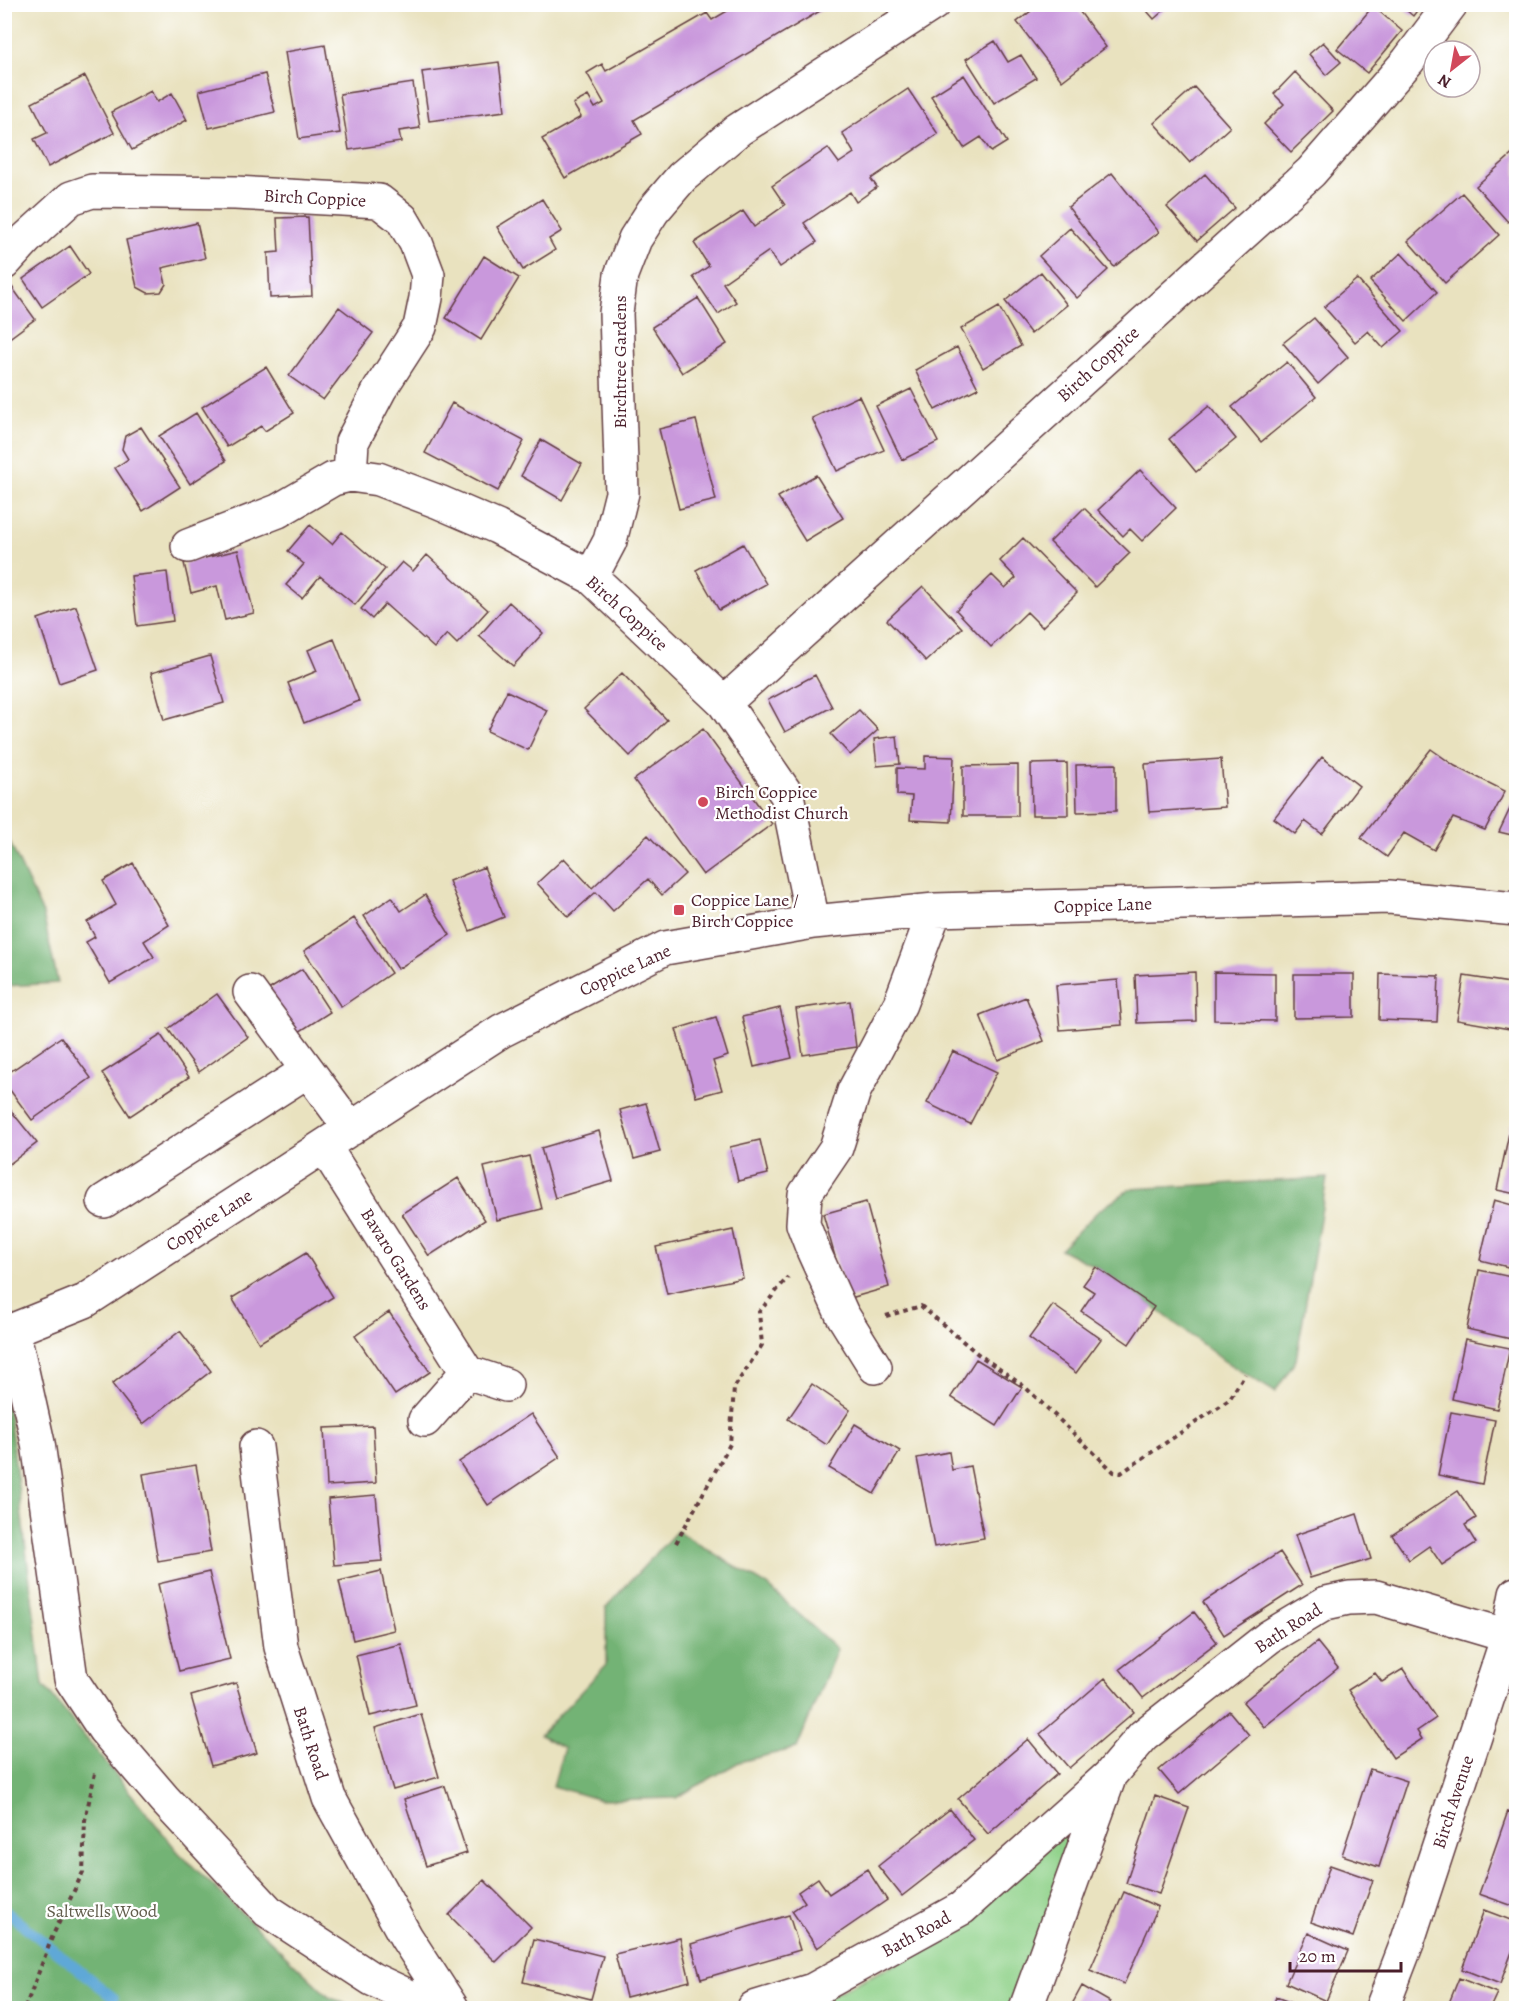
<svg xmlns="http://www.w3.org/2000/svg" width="1521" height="2013" font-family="Alegreya,serif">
	<rect width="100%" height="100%" fill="#fff"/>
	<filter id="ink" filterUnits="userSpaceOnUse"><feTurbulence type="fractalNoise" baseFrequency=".0167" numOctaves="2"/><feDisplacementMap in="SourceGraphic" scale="12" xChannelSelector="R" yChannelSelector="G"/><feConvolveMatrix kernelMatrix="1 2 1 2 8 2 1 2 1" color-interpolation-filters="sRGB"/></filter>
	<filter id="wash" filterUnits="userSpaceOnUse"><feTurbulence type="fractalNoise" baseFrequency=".008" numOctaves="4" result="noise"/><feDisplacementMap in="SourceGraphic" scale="24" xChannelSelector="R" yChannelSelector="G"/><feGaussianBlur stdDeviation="1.35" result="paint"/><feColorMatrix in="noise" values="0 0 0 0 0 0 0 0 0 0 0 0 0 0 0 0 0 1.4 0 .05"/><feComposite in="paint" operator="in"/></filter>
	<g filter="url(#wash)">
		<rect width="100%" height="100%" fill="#e9e2bf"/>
		<path fill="#8fd189" stroke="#6c785a" stroke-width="1.5" d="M1072,1824H1083L1013,2008H804L917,1954Z"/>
		<path fill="#73b375" stroke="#5e6950" stroke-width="1.5" d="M4,830L43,914L58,983L5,986Z
			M1327,1178L1296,1360L1275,1392L1224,1361L1154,1307L1096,1267L1060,1249L1097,1212L1130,1189Z
			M5,1382L43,1685L179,1853L329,1997L355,2008H5Z
			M677,1531L768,1586L837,1649L797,1748L739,1762L676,1798L600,1800L553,1786L564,1748L540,1735L606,1665V1607Z"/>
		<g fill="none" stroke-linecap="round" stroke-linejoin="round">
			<path stroke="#5fa8d7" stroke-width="10" d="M4,1910L114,1998L110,2008"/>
		</g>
		<g id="blocks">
			<path fill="#c998dc" d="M739,4H832L634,120L642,134L565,178L542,139L581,117L573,104L588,96L595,108L604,103L587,73L602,64L606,71L707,13L712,20Z
				M1040,4H1074L1106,47L1062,81L1017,22Z
				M1141,4H1171L1154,19Z
				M1399,4H1422L1413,16Z
				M1373,6L1402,31L1367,73L1337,49Z
				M995,41L1008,62L1021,55L1036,78L994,103L966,59Z
				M1323,42L1341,62L1326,75L1309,54Z
				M325,45L340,133L299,139L285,52Z
				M499,62L505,111L429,121L422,72Z
				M1295,72L1333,111L1291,152L1264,124L1284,104L1274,94Z
				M265,74L275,112L209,128L199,91Z
				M964,75L1007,142L991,152L981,137L964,148L931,96Z
				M85,76L114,133L48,167L34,139L47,133L32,103Z
				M413,83L420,128L399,131L401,142L349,150L340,94Z
				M1194,87L1230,127L1190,163L1154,123Z
				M908,89L938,134L871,179L877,187L856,202L850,192L804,223L817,242L780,267L769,251L723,283L736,302L718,314L693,277L709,266L694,243L743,211L754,227L785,205L772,186L828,148L839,163L854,153L842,133Z
				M151,91L157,102L172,93L187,120L132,150L111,112Z
				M1516,151V215L1508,222L1476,186Z
				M1112,173L1159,232L1114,267L1068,207Z
				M1205,174L1235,208L1197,241L1167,207Z
				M1462,193L1499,235L1445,283L1408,241Z
				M542,199L562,231L549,239L555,250L523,270L497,227Z
				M308,217L312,296L270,298L268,253L279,252L277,218Z
				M197,223L205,258L162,268L166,284L161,292L148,293L137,287L126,240Z
				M1070,228L1108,270L1077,298L1039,256Z
				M70,246L89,274L42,307L23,279Z
				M1401,253L1437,292L1406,321L1370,281Z
				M484,256L519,278L481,340L446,318Z
				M1041,272L1067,305L1031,334L1005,301Z
				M1357,279L1403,331L1383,348L1368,331L1355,342L1324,307Z
				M12,287L35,319L4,342V292Z
				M698,298L727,344L682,373L652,327Z
				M339,307L373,333L323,400L289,376Z
				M999,307L1021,346L983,368L961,329Z
				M1314,318L1348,357L1318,384L1283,343Z
				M957,347L978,388L935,410L915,370Z
				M1287,362L1316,397L1261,442L1232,407Z
				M266,367L294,413L265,431L261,426L227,447L202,407Z
				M911,389L938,442L902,460L876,406Z
				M859,396L884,450L837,471L812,418Z
				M452,403L524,441L498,491L425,453Z
				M1209,406L1236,439L1196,472L1169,439Z
				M196,413L226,461L190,484L159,436Z
				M696,420L716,500L679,509L659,429Z
				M141,427L180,487L143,511L115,468L128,459L122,449L125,436Z
				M541,440L582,464L562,500L521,476Z
				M1140,470L1176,508L1142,541L1130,529L1123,536L1098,510Z
				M816,475L843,518L805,541L778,497Z
				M1084,508L1130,553L1095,587L1050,542Z
				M310,525L332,544L342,532L385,569L355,605L320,576L302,598L286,585L304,564L288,551Z
				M1023,538L1077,593L1042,627L1027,612L991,647L956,610L992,575L1005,588L1016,578L1000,561Z
				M743,544L766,584L719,610L696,570Z
				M238,550L254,613L225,620L217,586L191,593L184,563Z
				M427,555L488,610L457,644L447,634L434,648L385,604L372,619L361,609L402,562L413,571Z
				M167,572L173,621L137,626L131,576Z
				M923,586L962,628L926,661L887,620Z
				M509,602L543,633L513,666L479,636Z
				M76,606L98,670L59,683L38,619Z
				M334,639L359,701L304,723L288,683L317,671L308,650Z
				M210,656L224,703L164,720L151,673Z
				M622,673L667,720L630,756L584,709Z
				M815,675L832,707L785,732L768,700Z
				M507,691L547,710L528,750L487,731Z
				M859,710L878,730L850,755L831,734Z
				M703,729L772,824L703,875L634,780Z
				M897,736L900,764L877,766L874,739Z
				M1431,749L1455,766L1505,791L1485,830L1453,818L1434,850L1404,833L1387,857L1361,838Z
				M925,756L954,757L951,822L910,820L912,796L897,795V768L925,769Z
				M1322,757L1359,786L1322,834L1305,821L1295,834L1274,818Z
				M1221,759L1225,807L1149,812L1145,764Z
				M1067,763L1068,815H1032L1031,764Z
				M1116,764V811L1077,812L1076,765Z
				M1018,765V816H963V766Z
				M1516,796V836L1499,832Z
				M648,835L685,874L662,895L648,879L613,911L596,892L568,917L537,883L564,858L592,888Z
				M133,863L169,925L144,941L154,957L110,983L86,942L95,937L87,922L116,905L103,881Z
				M484,867L504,917L470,931L449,881Z
				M425,895L450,935L398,969L364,916L392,897L401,911Z
				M354,918L391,973L341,1007L304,951Z
				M302,969L330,1012L288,1039L260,995Z
				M1195,972L1196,1021L1137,1023L1135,975Z
				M1214,972L1275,973V1021L1214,1020Z
				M1294,974H1354V1017L1294,1018Z
				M1380,974L1439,976L1437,1022L1379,1020Z
				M1464,976L1516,984V1030L1457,1020Z
				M1118,980L1122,1025L1060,1030L1056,985Z
				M217,994L248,1037L199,1072L168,1029Z
				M1026,997L1044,1041L998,1060L980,1015Z
				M850,1001L856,1047L803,1055L796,1009Z
				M780,1008L792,1058L754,1067L742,1017Z
				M716,1017L728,1056L713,1061L722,1090L696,1097L676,1029Z
				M161,1035L189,1077L130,1116L102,1073Z
				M61,1037L91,1078L32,1120L4,1082V1076Z
				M953,1051L997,1072L970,1124L927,1103Z
				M4,1102L37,1143L4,1168Z
				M646,1103L660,1152L634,1159L620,1110Z
				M1511,1124L1516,1125V1194L1497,1190Z
				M599,1131L613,1181L555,1198L541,1148Z
				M760,1140L768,1174L738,1181L730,1147Z
				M529,1156L542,1209L497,1220L484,1167Z
				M458,1178L485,1220L429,1256L402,1214Z
				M1494,1200L1516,1206V1269L1480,1260Z
				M866,1202L889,1287L847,1299L823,1214Z
				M733,1230L743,1278L667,1294L656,1247Z
				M306,1253L333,1297L259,1343L232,1298Z
				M1096,1267L1154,1307L1129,1344L1081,1311L1094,1292L1083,1285Z
				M1479,1270L1516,1278V1315L1511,1339L1467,1329Z
				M1053,1305L1101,1339L1076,1373L1029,1338Z
				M389,1312L430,1372L395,1395L355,1336Z
				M180,1331L211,1371L143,1424L112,1384Z
				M1465,1339L1510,1348L1497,1409L1452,1399Z
				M976,1359L1022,1387L997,1426L951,1397Z
				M812,1384L850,1410L827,1445L788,1419Z
				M1451,1412L1495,1420L1482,1484L1438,1475Z
				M531,1414L560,1457L488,1505L459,1462Z
				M855,1424L900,1451L874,1494L829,1468Z
				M373,1426L376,1483L327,1486L324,1428Z
				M949,1452L952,1470L970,1466L984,1538L934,1547L917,1458Z
				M196,1465L211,1552L158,1561L143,1474Z
				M1458,1491L1476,1518L1465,1525L1476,1543L1442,1565L1429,1546L1409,1560L1392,1535Z
				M376,1495L382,1561L334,1565L328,1499Z
				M1357,1514L1371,1559L1310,1578L1295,1535Z
				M1280,1552L1302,1585L1224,1635L1203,1602Z
				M381,1571L394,1630L353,1640L339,1581Z
				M209,1572L230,1659L179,1671L158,1584Z
				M1194,1612L1217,1642L1143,1698L1120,1669Z
				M1317,1642L1338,1668L1264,1727L1243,1702Z
				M401,1644L416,1705L370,1716L356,1655Z
				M1403,1669L1436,1718L1417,1731L1422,1739L1393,1758L1348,1690L1375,1673L1382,1682Z
				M1105,1678L1134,1712L1069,1768L1040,1734Z
				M236,1683L257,1753L211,1766L191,1696Z
				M1229,1711L1249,1735L1179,1794L1159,1770Z
				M421,1714L439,1777L393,1790L375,1728Z
				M1028,1739L1057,1774L988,1834L958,1799Z
				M1370,1769L1407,1781L1379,1867L1342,1855Z
				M445,1786L467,1853L426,1866L404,1799Z
				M1155,1796L1189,1808L1159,1894L1126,1883Z
				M950,1809L974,1840L902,1896L878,1866Z
				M1508,1811L1516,1814V1907L1479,1894Z
				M1330,1865L1373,1880L1353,1937L1311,1922Z
				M867,1869L887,1900L817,1948L792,1911L805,1902L798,1892L818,1878L829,1894Z
				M484,1880L531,1927L496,1962L449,1915Z
				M1124,1892L1158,1907L1124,1984L1090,1970Z
				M1484,1910L1516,1922V1941L1500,1984L1462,1969Z
				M789,1915L800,1950L701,1979L691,1944Z
				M1308,1933L1348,1951L1326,2001L1286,1983Z
				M680,1938L690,1981L626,1997L615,1954Z
				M534,1939L603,1956L591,1999L523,1982Z
				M1459,1978L1497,1993L1490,2008H1447Z
				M1082,1986L1110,2002L1106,2008H1070Z
				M1276,1997L1305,2008H1272Z"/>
		</g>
	</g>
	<g filter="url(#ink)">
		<use href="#blocks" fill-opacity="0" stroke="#623c41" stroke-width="1.5"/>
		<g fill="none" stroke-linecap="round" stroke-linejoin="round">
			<g stroke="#623c41" stroke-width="36">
				<path id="minor" d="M4,263L26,239L71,198L92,191L235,193L379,201L402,219L416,243L428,275L426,298L420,327L380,389L352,442L350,475
					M188,546L278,511L333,479L350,475L378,479L439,502L497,527L591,577L724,703L787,795L813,922
					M591,577L610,541L622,493L616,313L621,275L635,239L653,211L682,177L738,130L933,4
					M724,703L1311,172L1408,61L1451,4
					M250,992L351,1129
					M324,1146L467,1372
					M104,1201L307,1071
					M13,1330L38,1443L71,1679L104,1729L164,1799L268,1911L372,1979L434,2008
					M4,1331L13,1330L85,1301L501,1031L665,948L813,922L935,910L1389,897L1516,909
					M875,1367L842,1314L813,1250L803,1224L805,1194L836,1148L854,1091L900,1004L935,910
					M425,1420L467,1372L506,1385
					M256,1447L281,1647L329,1798L406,1937L452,2008
					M754,2008L813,1990L962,1908L1109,1776L1143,1736L1269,1637L1326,1603L1349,1598L1376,1597L1508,1636L1516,1641
					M1026,2008L1108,1781
					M1382,2008L1407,1943L1508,1636L1516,1594"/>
			</g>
			<path stroke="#623c41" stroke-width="4" stroke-dasharray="4.5 4.5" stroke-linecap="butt" d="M886,1316L921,1306L978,1354L1025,1387L1114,1472L1121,1473L1229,1400L1245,1374
				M676,1543L730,1444L734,1388L762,1345L759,1312L788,1277
				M25,2008L53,1935L83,1872L85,1820L95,1773"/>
			<use href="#minor" stroke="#fff" stroke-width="33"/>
		</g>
	</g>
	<g fill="#d1495b" stroke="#fff" stroke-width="2">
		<circle cx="703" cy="802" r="6"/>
		<rect x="673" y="904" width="12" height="12" rx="3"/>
	</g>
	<g text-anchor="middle" stroke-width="4.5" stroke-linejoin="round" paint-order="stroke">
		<g font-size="18" fill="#4a1f2b" stroke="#fff">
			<text transform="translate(315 198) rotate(3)" y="6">Birch Coppice</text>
			<text transform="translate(620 362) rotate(-90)" y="6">Birchtree Gardens</text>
			<text transform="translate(1098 364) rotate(-42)" y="6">Birch Coppice</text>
			<text transform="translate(627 613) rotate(42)" y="6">Birch Coppice</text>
			<text transform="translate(1103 905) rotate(-2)" y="6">Coppice Lane</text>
			<text transform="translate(625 970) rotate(-25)" y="6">Coppice Lane</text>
			<text transform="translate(209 1220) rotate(-33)" y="6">Coppice Lane</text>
			<text transform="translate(396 1259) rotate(58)" y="6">Bavaro Gardens</text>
			<text transform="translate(1288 1628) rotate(-33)" y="6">Bath Road</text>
			<text transform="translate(311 1743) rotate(72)" y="6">Bath Road</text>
			<text transform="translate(1453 1802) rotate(-72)" y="6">Birch Avenue</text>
			<text transform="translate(916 1934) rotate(-29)" y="6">Bath Road</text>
		</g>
		<g font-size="18" fill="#4a1f2b" stroke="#fff" text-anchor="start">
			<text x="715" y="798">Birch Coppice<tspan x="715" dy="21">Methodist Church</tspan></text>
			<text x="691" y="906">Coppice Lane /<tspan x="691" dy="21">Birch Coppice</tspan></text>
		</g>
		<g font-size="18" fill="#625d4c" stroke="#fff">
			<text x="102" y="1917">Saltwells Wood</text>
		</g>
	</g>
	<rect width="1521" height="2013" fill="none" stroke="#fff" stroke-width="24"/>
	<g transform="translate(1452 69) rotate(211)"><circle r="28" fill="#ffffff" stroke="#b7a5aa" stroke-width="1.5"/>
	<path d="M0-4.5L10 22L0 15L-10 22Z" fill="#d1495b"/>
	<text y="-9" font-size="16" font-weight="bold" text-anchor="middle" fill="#4a1f2b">N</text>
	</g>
	<path d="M1290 1962v9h111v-9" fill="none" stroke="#4a1f2b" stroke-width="3"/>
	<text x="1299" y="1962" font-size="18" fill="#4a1f2b" stroke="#ffffff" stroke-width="4.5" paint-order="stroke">20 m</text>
</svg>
